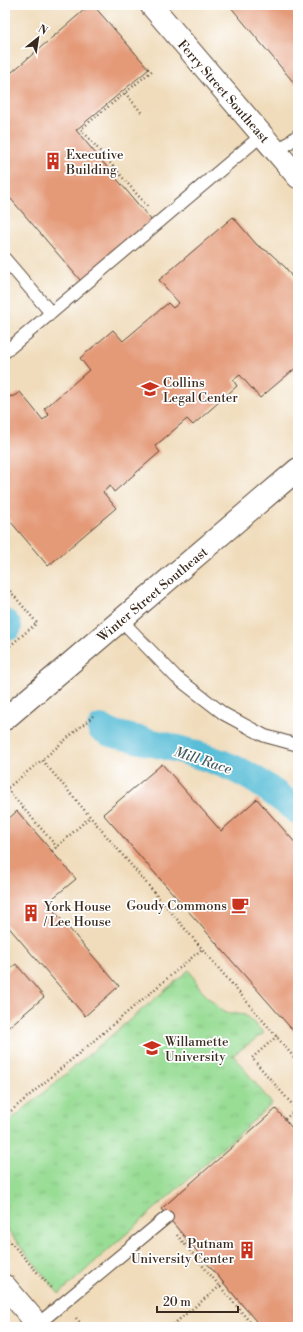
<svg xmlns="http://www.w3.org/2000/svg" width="303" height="1332" font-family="'Libre Bodoni',serif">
	<defs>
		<pattern id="grass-tufts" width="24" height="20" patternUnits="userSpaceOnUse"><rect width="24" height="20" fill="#99dd95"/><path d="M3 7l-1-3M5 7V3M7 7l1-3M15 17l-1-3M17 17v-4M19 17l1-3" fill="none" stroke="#85be80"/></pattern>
	</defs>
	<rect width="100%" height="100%" fill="#fff"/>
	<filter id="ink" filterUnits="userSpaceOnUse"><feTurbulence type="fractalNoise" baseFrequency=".025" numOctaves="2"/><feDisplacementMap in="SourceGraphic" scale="8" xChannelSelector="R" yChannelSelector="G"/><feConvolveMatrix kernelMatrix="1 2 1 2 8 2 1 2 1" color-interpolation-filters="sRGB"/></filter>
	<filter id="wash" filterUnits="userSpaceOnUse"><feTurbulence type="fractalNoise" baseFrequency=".012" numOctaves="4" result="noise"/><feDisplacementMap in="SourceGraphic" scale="16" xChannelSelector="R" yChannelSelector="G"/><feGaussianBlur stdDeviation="0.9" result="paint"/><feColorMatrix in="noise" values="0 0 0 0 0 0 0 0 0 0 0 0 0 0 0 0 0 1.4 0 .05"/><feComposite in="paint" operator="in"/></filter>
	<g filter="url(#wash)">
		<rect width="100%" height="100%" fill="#f0dcbb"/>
		<path fill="url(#grass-tufts)" stroke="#6a845a" d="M189,970L201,990L223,1012L245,1015L264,1033L233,1055L272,1104L59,1294L5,1227V1125Z"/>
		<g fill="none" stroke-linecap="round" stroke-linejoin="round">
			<path stroke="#59bdd7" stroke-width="28" d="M5,623L8,627
				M101,728L110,733C155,744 203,752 245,774C264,784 281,798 298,811"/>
		</g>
		<g id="blocks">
			<path fill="#e49977" d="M90,5H93L149,69L76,130L152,221L81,281L5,192V78Z
				M229,5H298V81L295,84Z
				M233,217L257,245L270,253L286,268L298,286V366L260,398L240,375L233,380L237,386L193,425L187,419L155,446L160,452L114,492L110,486L103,492L116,508L48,566L5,515V397L14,396L20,392L43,420L49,415L44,409L89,370L80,358L113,330L123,341L168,303L173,308L179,303L159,280Z
				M162,764L221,831L257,799L298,846V1032L296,1034L103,814Z
				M17,811L76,879L47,903L119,986L85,1016L5,923V822Z
				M16,964L44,997L5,1030V973Z
				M276,1109L298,1135V1327H261L161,1209Z"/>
		</g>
	</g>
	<g filter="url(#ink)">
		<use href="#blocks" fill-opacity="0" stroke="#564536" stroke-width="1"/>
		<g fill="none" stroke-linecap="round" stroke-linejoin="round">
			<g stroke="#564536" stroke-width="14">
				<path id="service" d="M277,153L298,135
					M5,259L51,313
					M5,352L262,135
					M121,620L176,677L224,714L265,736L298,745
					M38,1324L167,1217"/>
			</g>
			<g stroke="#564536" stroke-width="24">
				<path id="minor" d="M5,1286L40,1327"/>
			</g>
			<g stroke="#564536" stroke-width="24">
				<path id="tertiary" d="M151,5L298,177
					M5,719L298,469"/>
			</g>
			<path stroke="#564536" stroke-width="2.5" stroke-dasharray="1 3" stroke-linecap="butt" d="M125,93L142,113
				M147,206L81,129L154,69
				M5,517L6,516
				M5,585L37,623L5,650
				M93,716L42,760L298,1062
				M7,789L57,847
				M5,790L42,760
				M52,851L90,817
				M277,1036L252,1058L298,1111
				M5,1116L202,949
				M285,1119L298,1108
				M177,1235L254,1327
				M5,1236L51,1288
				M76,1318L84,1327
				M170,1327L224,1283"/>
			<use href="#service" stroke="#fff" stroke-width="12"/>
			<use href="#minor" stroke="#fff" stroke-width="22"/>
			<use href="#tertiary" stroke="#fff" stroke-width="22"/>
		</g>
	</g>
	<defs>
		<g id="building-bare" transform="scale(1.38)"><path d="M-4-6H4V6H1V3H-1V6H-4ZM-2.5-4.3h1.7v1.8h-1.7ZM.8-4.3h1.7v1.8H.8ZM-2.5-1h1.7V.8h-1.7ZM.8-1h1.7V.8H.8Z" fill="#c8321e" stroke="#fff" stroke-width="2.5" paint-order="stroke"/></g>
		<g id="university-bare" transform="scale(1.38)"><path d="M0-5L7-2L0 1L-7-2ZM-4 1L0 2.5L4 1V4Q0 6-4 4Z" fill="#c8321e" stroke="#fff" stroke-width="2.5" paint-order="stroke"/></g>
		<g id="cafe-bare" transform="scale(1.38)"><path d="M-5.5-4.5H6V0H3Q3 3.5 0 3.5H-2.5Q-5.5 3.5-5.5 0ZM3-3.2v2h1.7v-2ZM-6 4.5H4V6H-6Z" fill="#c8321e" stroke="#fff" stroke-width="2.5" paint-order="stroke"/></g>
	</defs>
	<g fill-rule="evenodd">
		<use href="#building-bare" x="53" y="161"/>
		<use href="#university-bare" x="150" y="389"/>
		<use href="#cafe-bare" x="240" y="905"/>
		<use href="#building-bare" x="31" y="913"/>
		<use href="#university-bare" x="152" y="1048"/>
		<use href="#building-bare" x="247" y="1250"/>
	</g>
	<g text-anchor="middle" stroke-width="3.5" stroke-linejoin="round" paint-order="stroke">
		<g font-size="13" fill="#3b2a1e" stroke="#fff">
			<text transform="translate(224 91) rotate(49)" y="5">Ferry Street Southeast</text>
			<text transform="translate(152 594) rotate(-40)" y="5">Winter Street Southeast</text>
		</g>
		<g font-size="13" fill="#3b2a1e" stroke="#fff" text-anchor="start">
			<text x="66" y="159">Executive<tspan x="66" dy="15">Building</tspan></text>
			<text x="163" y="387">Collins<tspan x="163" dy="15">Legal Center</tspan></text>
			<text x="227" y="910" text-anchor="end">Goudy Commons</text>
			<text x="44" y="911">York House<tspan x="44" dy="15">/ Lee House</tspan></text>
			<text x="165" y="1046">Willamette<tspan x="165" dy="15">University</tspan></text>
			<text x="234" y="1248" text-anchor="end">Putnam<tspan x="234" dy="15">University Center</tspan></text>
		</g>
		<g font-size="14" font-style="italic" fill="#465d5f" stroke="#fff">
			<text transform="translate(203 760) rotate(18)" y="5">Mill Race</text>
		</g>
	</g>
	<rect width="303" height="1332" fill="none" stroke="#fff" stroke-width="20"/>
	<g transform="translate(38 38) rotate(30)" stroke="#ffffff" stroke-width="3" paint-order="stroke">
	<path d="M0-3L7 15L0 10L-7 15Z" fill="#3b2a1e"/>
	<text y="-6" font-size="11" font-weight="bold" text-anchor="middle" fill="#3b2a1e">N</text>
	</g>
	<path d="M157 1306v6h81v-6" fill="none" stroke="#3b2a1e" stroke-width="2"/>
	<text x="163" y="1306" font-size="12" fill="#3b2a1e" stroke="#ffffff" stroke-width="3" paint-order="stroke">20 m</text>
</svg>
